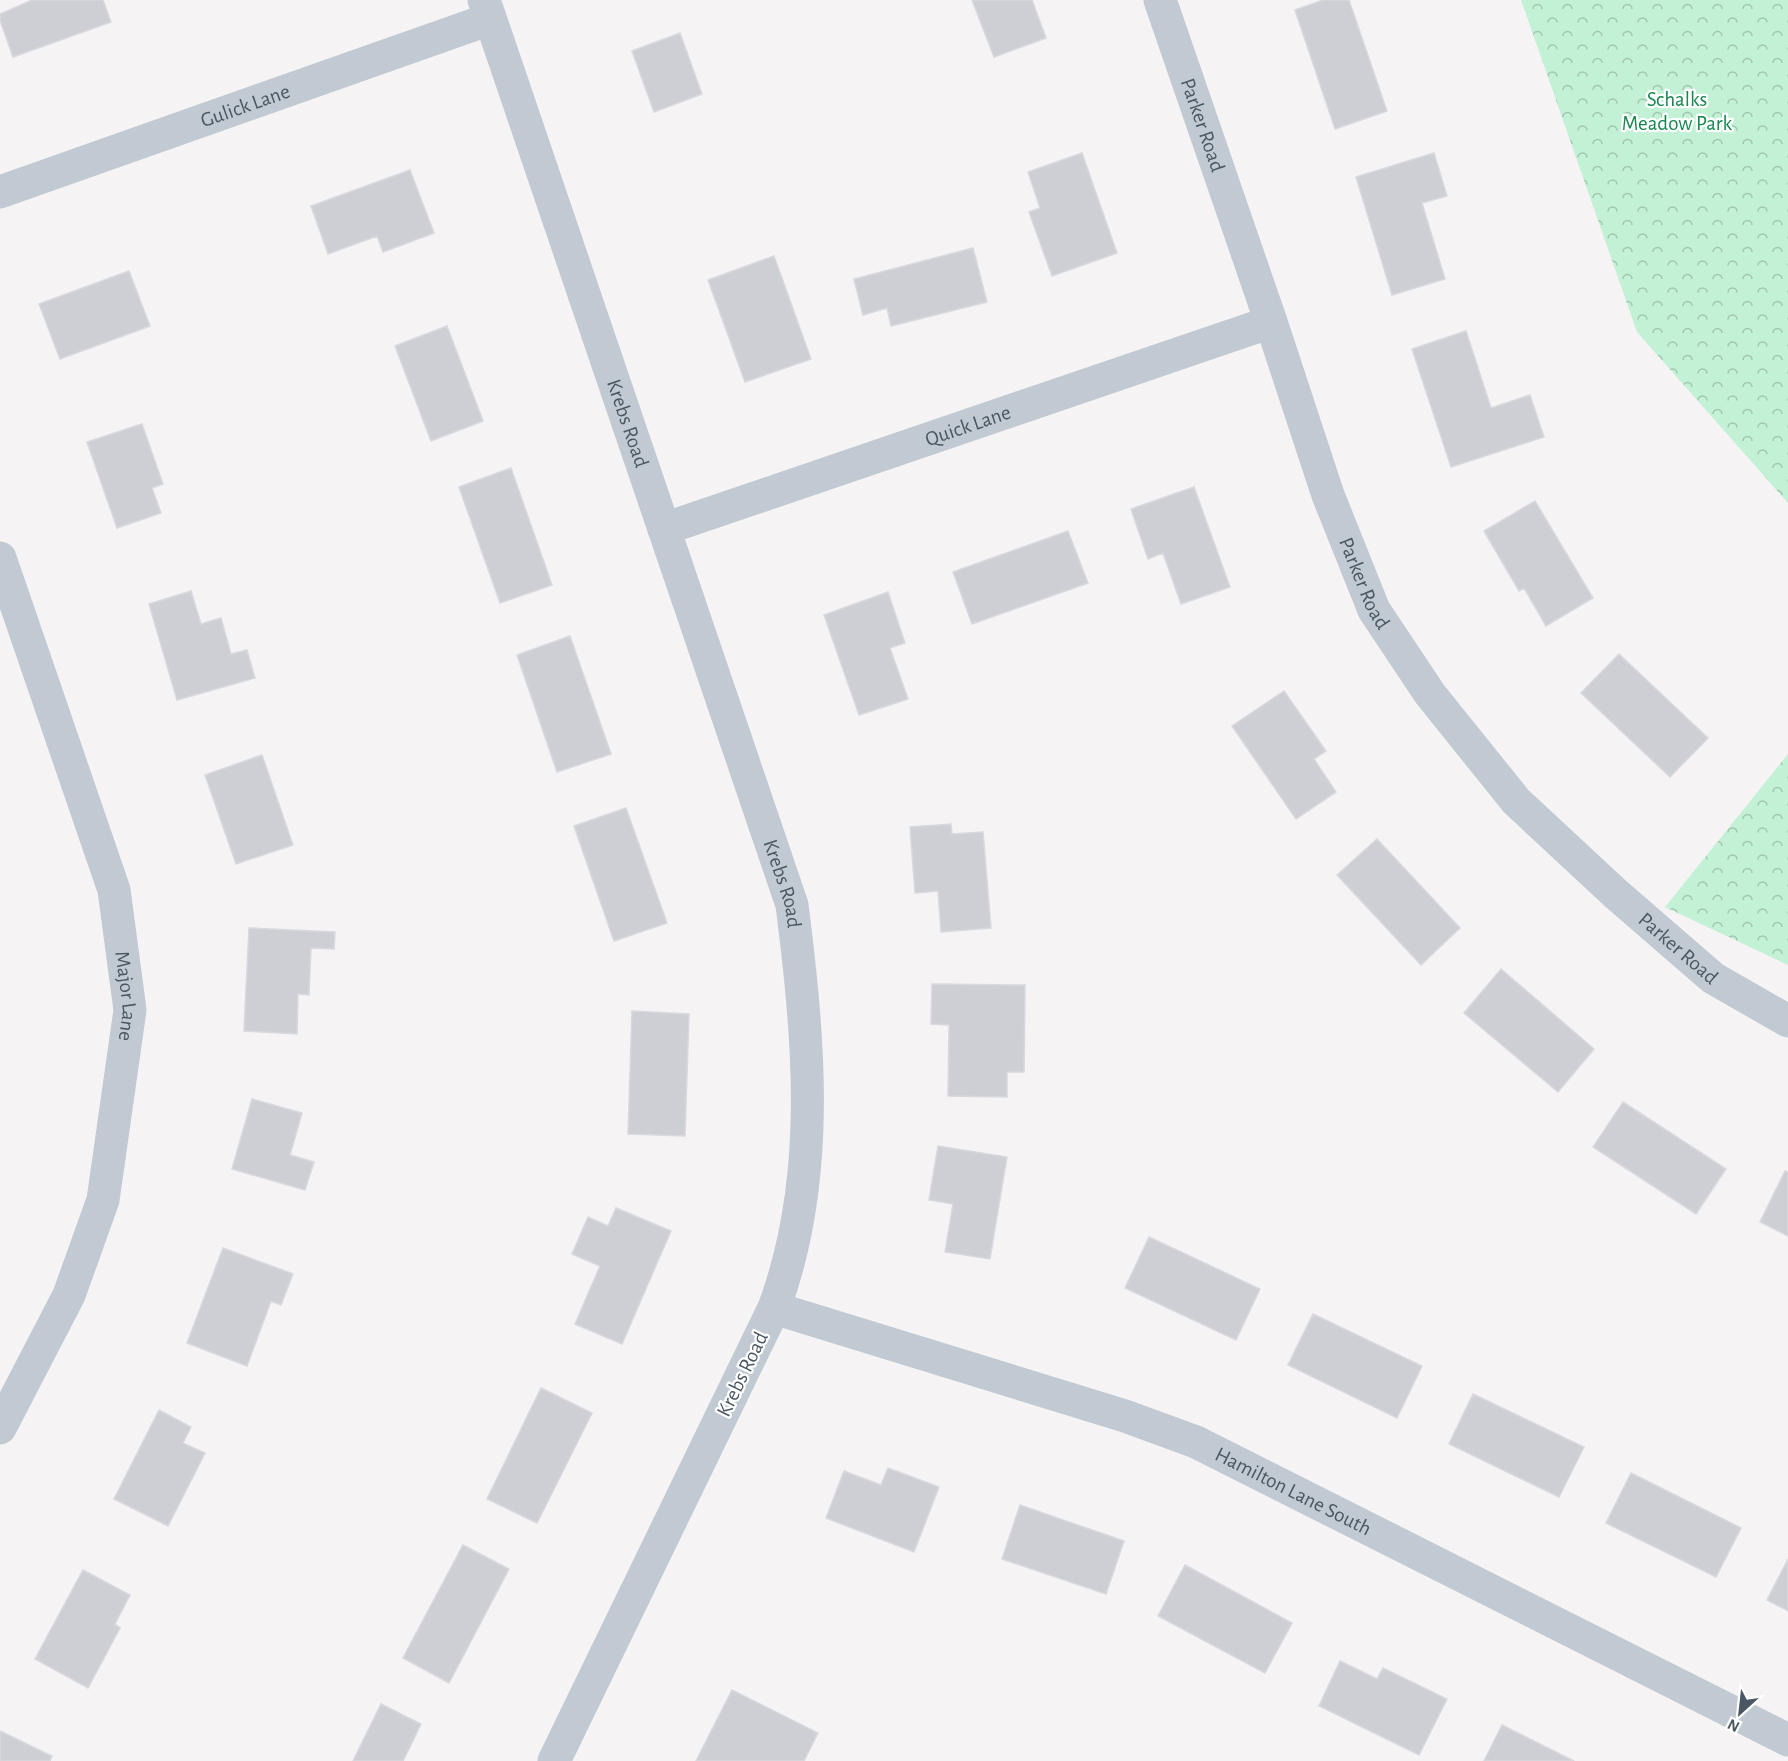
<svg xmlns="http://www.w3.org/2000/svg" width="1788" height="1761" font-family="'Alegreya Sans',sans-serif">
	<defs>
		<pattern id="park-crowns" width="20" height="18" patternUnits="userSpaceOnUse" patternTransform="scale(1.5)"><rect width="20" height="18" fill="#c3f1d5"/><path d="M2 6a3 3 0 1 1 6 0M12 15a3 3 0 1 1 6 0" fill="none" stroke="#a0c6b0"/></pattern>
	</defs>
	<rect width="100%" height="100%" fill="#f5f3f3"/>
	<path fill="url(#park-crowns)" d="M1521,0H1788V503L1637,332Z
		M1788,754V965L1665,907Z"/>
	<path fill="#cdcfd5" stroke="#d7d9de" stroke-width="1.5" d="M32,0H103L111,22L13,57L0,20V14Z
		M972,0H1032L1046,38L994,57Z
		M1323,0H1349L1387,111L1335,129L1295,10Z
		M680,33L702,94L654,112L632,51Z
		M1082,153L1117,253L1052,276L1029,212L1040,208L1028,172Z
		M1434,153L1447,196L1422,203L1445,279L1392,295L1356,177Z
		M410,170L434,233L383,252L377,236L328,254L311,206Z
		M973,248L987,302L891,326L887,308L863,315L854,279Z
		M774,256L811,359L745,382L708,280Z
		M129,271L150,326L60,359L39,304Z
		M447,326L483,421L431,441L395,346Z
		M1466,331L1491,408L1530,395L1544,437L1451,467L1412,349Z
		M142,424L163,484L152,488L161,513L117,528L87,442Z
		M511,468L552,585L500,603L459,487Z
		M1194,487L1230,587L1181,604L1163,553L1148,559L1131,509Z
		M1535,501L1593,598L1546,626L1524,588L1519,591L1484,531Z
		M1068,531L1088,583L972,624L953,572Z
		M191,591L201,624L221,618L231,654L247,650L255,678L177,700L149,604Z
		M888,592L905,643L890,648L908,699L859,715L824,615Z
		M570,636L611,754L557,772L517,655Z
		M1619,654L1708,738L1670,777L1581,693Z
		M1284,691L1326,751L1314,759L1336,792L1296,819L1232,726Z
		M262,755L293,845L236,864L205,775Z
		M626,808L667,923L614,941L574,826Z
		M951,824L952,834L983,832L991,928L941,932L938,891L915,893L910,827Z
		M1377,839L1460,928L1421,965L1337,875Z
		M249,928L335,932L334,949L311,948L309,995L298,994L297,1034L244,1031Z
		M1501,969L1594,1049L1558,1092L1464,1013Z
		M932,984L1025,985L1024,1072H1007V1097L948,1096L949,1025L931,1024Z
		M632,1011L689,1014L685,1136L628,1134Z
		M252,1099L302,1113L290,1155L314,1162L305,1190L232,1169Z
		M1623,1102L1726,1169L1696,1214L1593,1147Z
		M938,1146L1007,1157L990,1259L945,1252L953,1204L929,1200Z
		M1785,1171L1788,1172V1236L1760,1222Z
		M616,1208L671,1231L622,1344L575,1324L600,1266L572,1254L588,1217L608,1226Z
		M1149,1237L1260,1289L1236,1340L1125,1288Z
		M223,1248L293,1274L281,1305L271,1301L247,1366L187,1343Z
		M1313,1314L1422,1366L1397,1418L1288,1365Z
		M541,1388L592,1413L537,1523L487,1499Z
		M1473,1394L1584,1447L1559,1497L1449,1444Z
		M159,1410L191,1427L183,1443L205,1453L168,1526L114,1499Z
		M888,1468L939,1487L914,1552L826,1518L844,1471L881,1485Z
		M1631,1473L1741,1528L1716,1577L1606,1523Z
		M1020,1505L1124,1541L1106,1594L1002,1559Z
		M463,1545L509,1569L449,1683L403,1658Z
		M1788,1559V1611L1767,1600Z
		M1185,1565L1292,1623L1265,1673L1158,1616Z
		M83,1570L130,1595L115,1624L120,1628L88,1688L35,1659Z
		M1340,1661L1377,1679L1383,1668L1447,1699L1419,1755L1319,1706Z
		M732,1690L818,1733L804,1761H696Z
		M381,1704L421,1724L403,1761H353Z
		M1502,1725L1574,1761H1484Z
		M0,1731L52,1756L50,1761H0Z"/>
	<g fill="none" stroke-linecap="round" stroke-linejoin="round">
		<g stroke="#c1cad2" stroke-width="33">
			<path id="s1" d="M484,0L792,905C809,1040 822,1178 774,1308L554,1761"/>
			<path id="s2" d="M1160,0L1271,322L1328,495L1374,610L1430,694L1516,801L1616,894L1713,978L1788,1021"/>
			<path id="s3" d="M0,192L490,19"/>
			<path id="s4" d="M664,529L1271,322"/>
			<path id="s5" d="M0,558L114,890L130,1010L103,1200L69,1295L0,1428"/>
			<path id="s6" d="M774,1308L1125,1416L1196,1442L1788,1740"/>
		</g>
	</g>
	<g text-anchor="middle" stroke-width="4.5" stroke-linejoin="round" paint-order="stroke">
		<g font-size="21" fill="#17864f" stroke="#fff">
			<text x="1677" y="106">Schalks<tspan x="1677" dy="24">Meadow Park</tspan></text>
		</g>
		<g font-size="21" fill="#4a5661" stroke="#fff">
			<text dy="7" stroke="none"><textPath href="#s3" startOffset="260">Gulick Lane</textPath></text>
			<text dy="7" stroke="none"><textPath href="#s2" startOffset="132">Parker Road</textPath></text>
			<text dy="7" stroke="none"><textPath href="#s1" startOffset="447">Krebs Road</textPath></text>
			<text dy="7" stroke="none"><textPath href="#s4" startOffset="321">Quick Lane</textPath></text>
			<text dy="7" stroke="none"><textPath href="#s2" startOffset="618">Parker Road</textPath></text>
			<text dy="7" stroke="none"><textPath href="#s1" startOffset="933">Krebs Road</textPath></text>
			<text dy="7" stroke="none"><textPath href="#s2" startOffset="1104">Parker Road</textPath></text>
			<text dy="7" stroke="none"><textPath href="#s5" startOffset="458">Major Lane</textPath></text>
			<text transform="translate(742 1374) rotate(-64)" y="7">Krebs Road</text>
			<text dy="7" stroke="none"><textPath href="#s6" startOffset="552">Hamilton Lane South</textPath></text>
		</g>
	</g>
	<g transform="translate(1740 1713) rotate(207)" stroke="#ffffff" stroke-width="4.5" paint-order="stroke">
	<path d="M0-4.5L10 22L0 15L-10 22Z" fill="#4a5661"/>
	<text y="-9" font-size="16" font-weight="bold" text-anchor="middle" fill="#4a5661">N</text>
	</g>
</svg>
